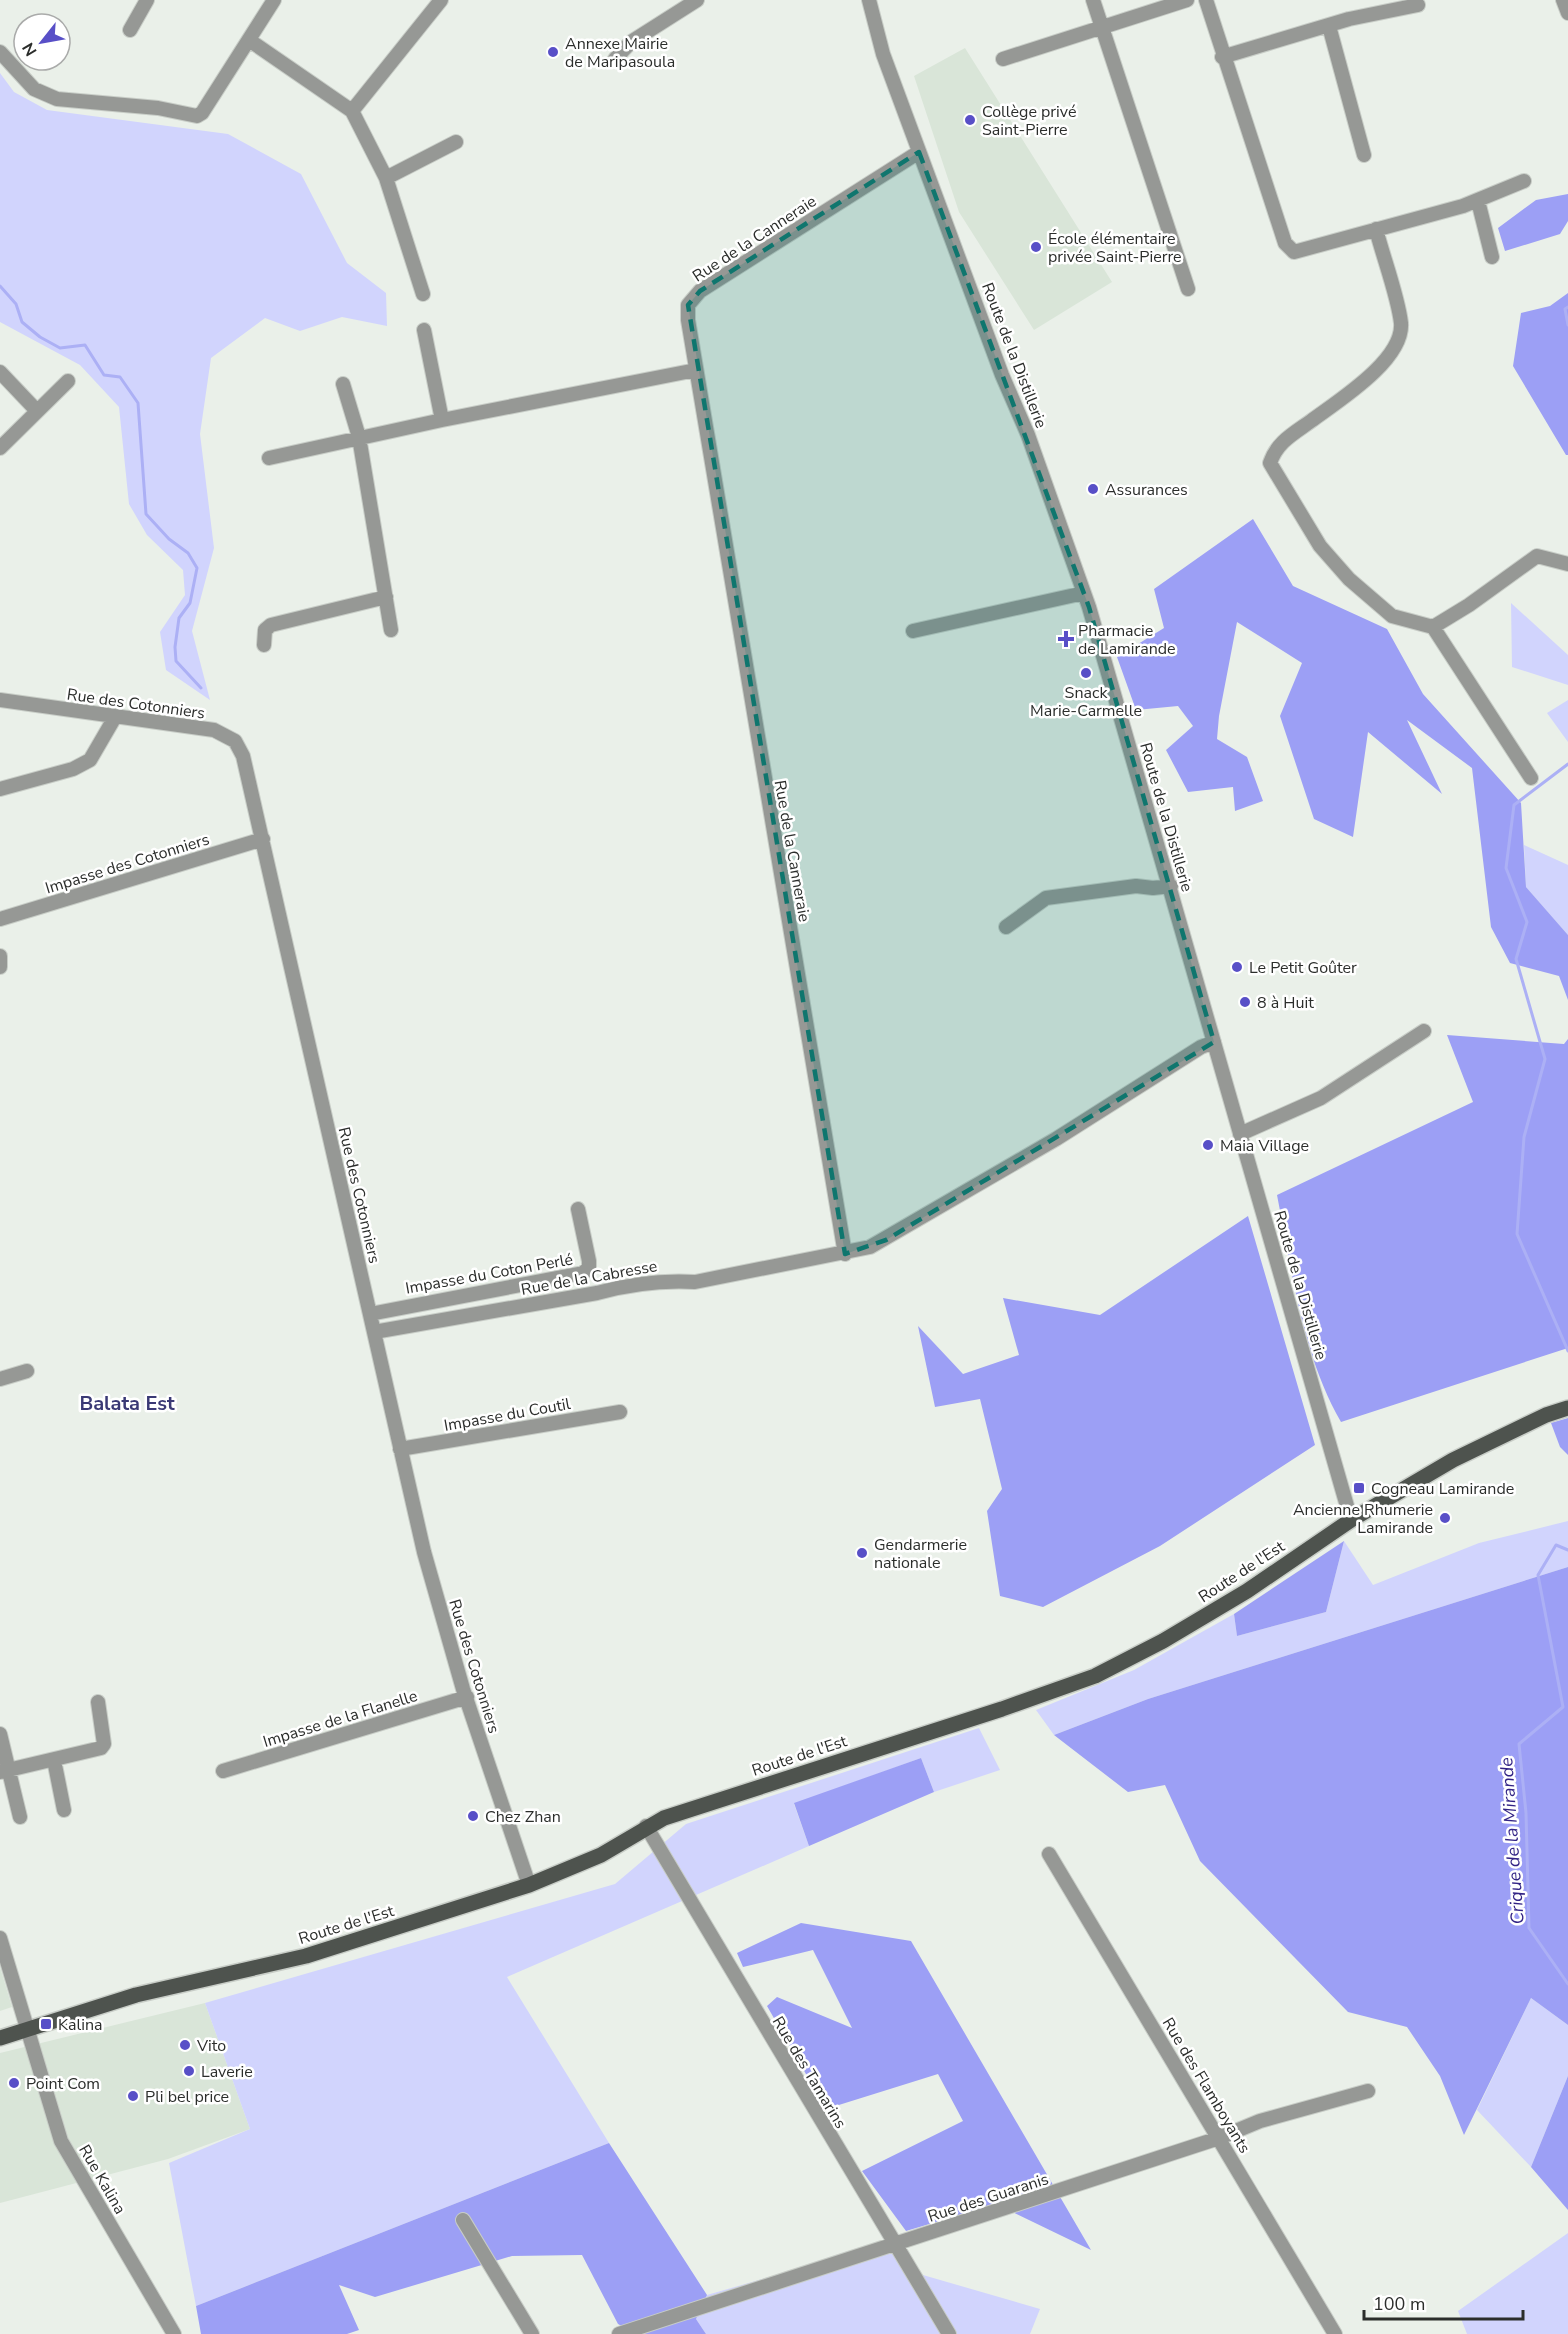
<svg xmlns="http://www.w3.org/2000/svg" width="1568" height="2334" font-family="'Nunito Sans',sans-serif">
	<rect width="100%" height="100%" fill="#eaf0e9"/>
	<path fill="#d9e5d8" d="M965,48L1112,282L1034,330L959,212L914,76Z
		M0,1967L12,2007L0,2011Z
		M205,2003L250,2129L168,2159L0,2203V2053Z"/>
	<path fill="#d1d4fd" d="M0,73L14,92L47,110L228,134L301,174L347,263L386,293L387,326L342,317L300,331L265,318L211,358L200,434L214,548L192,631L210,700L166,670L160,632L185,595L183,570L147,535L129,504L119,407L80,365L0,322Z
		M1511,603L1568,655V685L1512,667Z
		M1568,700V742L1547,713Z
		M1524,845L1568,865V935L1526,887Z
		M1568,1521V1567L1148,1699L1054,1735L1036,1710L1134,1670L1234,1614L1237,1636L1326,1612L1344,1541L1373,1585L1479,1543Z
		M979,1728L1000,1770L934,1792L921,1758L794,1804L809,1846L507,1977L609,2143L196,2306L169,2163L250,2129L205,2003L615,1884L686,1824Z
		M1531,1998L1568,2025V2076L1531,2167L1477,2110Z
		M1568,2233V2334H1467L1458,2311Z
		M880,2245L923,2275L1040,2309L1030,2334H706L696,2319L707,2295Z"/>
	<path fill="#9c9ff5" d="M1568,194V221L1560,234L1505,251L1498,228L1536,200Z
		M1568,293V455H1566L1513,366L1521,313L1550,306Z
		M1253,519L1293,586L1387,629L1423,694L1521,803L1526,887L1568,935V1000L1559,976L1510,963L1491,927L1472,768L1407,720L1442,794L1368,732L1353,837L1314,819L1280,716L1302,663L1237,622L1219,716L1217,739L1247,757L1263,801L1235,811L1233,787L1188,792L1166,750L1193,726L1178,706L1136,710L1117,657L1164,628L1154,589Z
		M1447,1035L1564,1044L1568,1039V1348L1341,1422C1302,1354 1292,1271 1277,1195L1473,1102Z
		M1248,1216L1315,1445L1160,1546L1043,1607L1000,1596L987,1511L1002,1489L980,1399L935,1407L918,1326L963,1374L1019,1355L1003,1298L1100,1315Z
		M1568,1418V1455L1560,1447L1551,1423Z
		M1344,1541L1326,1612L1237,1636L1234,1614Z
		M1568,1567V2025L1531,1998L1464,2135L1440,2076L1407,2027L1348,2012L1200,1861L1165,1785L1128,1792L1054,1735L1148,1699Z
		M921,1758L934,1792L809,1846L794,1803Z
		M801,1923L911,1941L1091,2250L996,2204L906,2231L862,2171L963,2121L938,2074L826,2109L767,2006L777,1997L852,2028L813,1950L743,1967L737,1953Z
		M1568,2076V2210L1531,2167Z
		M609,2143L707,2295L696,2319L706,2334H637L618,2324L582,2255L512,2256L375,2297L339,2285L359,2330L347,2334H201L196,2306Z"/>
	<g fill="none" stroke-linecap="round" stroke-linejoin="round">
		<path stroke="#acb0f5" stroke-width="3" d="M0,286L16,304L22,322L40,337L60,348L85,345L104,375L120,377L138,403L146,514L169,539L188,553L197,568L190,603L179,618L175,647L176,661L201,688
			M1568,307L1565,309L1568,325
			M1568,764L1514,805L1506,868L1527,922L1516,959L1545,1059L1524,1137L1517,1234L1568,1351
			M1568,1550L1556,1545L1538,1575L1563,1707L1519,1744L1526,1813L1529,1928L1568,1984"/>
		<g stroke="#c8cdc7" stroke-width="16">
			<path id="minor" d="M869,0L883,54L1002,375L1028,435L1089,607L1351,1520
				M1093,0L1188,289
				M1206,0L1285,243L1294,252L1463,206L1524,181
				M1563,0L1568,13
				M1329,26L1364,155
				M130,30L147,0
				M249,40L352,111
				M0,52L34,89L57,99L158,108L197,116L202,113L274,0
				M1222,57L1349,19L1418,5
				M615,59L631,42L697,0
				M1003,59L1187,0
				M352,111L386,178L423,294
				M352,111L441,0
				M386,178L456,142
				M1478,201L1492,257
				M1376,229C1383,257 1398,296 1401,323C1404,360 1338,401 1311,421C1293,434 1277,442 1270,463L1320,546L1349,579L1392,616L1433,627L1469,605L1537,556L1568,564
				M424,330L442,420
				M0,372L37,411
				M343,384L359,437L391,630
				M0,448L68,381
				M269,458L442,420L696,370
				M1433,627L1531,778
				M913,631L1084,593
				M264,645L265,630L271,625L386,597
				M0,700L214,730L235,741L243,756L424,1552L463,1689L529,1885
				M0,789L73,769L90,760L115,717
				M0,919L263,839
				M1006,927L1046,898L1136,886L1153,888L1171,886
				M0,956V967
				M1240,1134L1321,1098L1424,1031
				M845,1254L688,320V305L700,291L919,152
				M370,1314L583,1273L589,1268V1261L578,1209
				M374,1332L597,1293C630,1284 661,1280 695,1282L870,1247L1056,1139L1201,1047L1214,1042
				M0,1379L27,1371
				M400,1449L620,1412
				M0,1734L20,1817
				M54,1760L64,1810
				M223,1771L467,1697
				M0,1772L101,1748L104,1744L98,1702
				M646,1826L949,2334
				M1049,1854L1335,2334
				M0,1938L61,2141L174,2334
				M463,2220L532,2334
				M619,2334L1219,2138L1260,2121L1368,2091"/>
		</g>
		<g stroke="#c8cdc7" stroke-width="18">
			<path id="major" d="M0,2038L136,1995L306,1956L529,1885L601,1855L664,1818L1002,1709L1095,1676L1163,1641L1247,1591L1351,1520L1453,1460L1546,1415L1568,1408"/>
		</g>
		<use href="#minor" stroke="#969895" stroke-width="14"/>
		<use href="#major" stroke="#4e534e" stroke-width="15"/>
	</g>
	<path fill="#0f766e" fill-opacity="0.2" stroke="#0f766e" stroke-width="4.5" stroke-dasharray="12 8" stroke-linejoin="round" d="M919,152L1089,607L1214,1042L886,1240L845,1254L688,305L700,291Z"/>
	<g fill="#584fc7" stroke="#fff" stroke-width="2">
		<circle cx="553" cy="52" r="6"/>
		<circle cx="970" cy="120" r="6"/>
		<circle cx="1036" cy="247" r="6"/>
		<circle cx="1093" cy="489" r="6"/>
		<path d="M1063 630h6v6h6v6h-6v6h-6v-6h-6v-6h6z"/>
		<circle cx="1086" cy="673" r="6"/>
		<circle cx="1237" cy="967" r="6"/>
		<circle cx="1245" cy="1002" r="6"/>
		<circle cx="1208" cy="1145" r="6"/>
		<rect x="1353" y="1482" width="12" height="12" rx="3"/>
		<circle cx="1445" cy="1518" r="6"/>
		<circle cx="862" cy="1553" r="6"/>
		<circle cx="473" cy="1816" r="6"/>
		<rect x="40" y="2018" width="12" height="12" rx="3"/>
		<circle cx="185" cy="2045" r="6"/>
		<circle cx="189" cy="2071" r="6"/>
		<circle cx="14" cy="2083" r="6"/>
		<circle cx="133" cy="2096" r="6"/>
	</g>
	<g text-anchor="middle" stroke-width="5" stroke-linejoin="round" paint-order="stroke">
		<g font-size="16" fill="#2b2d2b" stroke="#fff" text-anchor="start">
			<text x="565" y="49">Annexe Mairie<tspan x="565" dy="18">de Maripasoula</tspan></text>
			<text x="982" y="117">Collège privé<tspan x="982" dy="18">Saint-Pierre</tspan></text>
			<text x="1048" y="244">École élémentaire<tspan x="1048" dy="18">privée Saint-Pierre</tspan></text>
			<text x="1105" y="495">Assurances</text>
			<text x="1078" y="636">Pharmacie<tspan x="1078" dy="18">de Lamirande</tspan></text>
			<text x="1086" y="698" text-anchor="middle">Snack<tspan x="1086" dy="18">Marie-Carmelle</tspan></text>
			<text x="1249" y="973">Le Petit Goûter</text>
			<text x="1257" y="1008">8 à Huit</text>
			<text x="1220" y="1151">Maia Village</text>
			<text x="1371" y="1494">Cogneau Lamirande</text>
			<text x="1433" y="1515" text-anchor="end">Ancienne Rhumerie<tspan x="1433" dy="18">Lamirande</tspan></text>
			<text x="874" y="1550">Gendarmerie<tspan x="874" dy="18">nationale</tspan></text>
			<text x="485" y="1822">Chez Zhan</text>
			<text x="58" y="2030">Kalina</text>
			<text x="197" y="2051">Vito</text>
			<text x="201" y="2077">Laverie</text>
			<text x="26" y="2089">Point Com</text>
			<text x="145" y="2102">Pli bel price</text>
		</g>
		<g font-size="16" fill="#2b2d2b" stroke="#fff">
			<text transform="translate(754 238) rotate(-33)" y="6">Rue de la Canneraie</text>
			<text transform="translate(1015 355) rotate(69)" y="6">Route de la Distillerie</text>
			<text transform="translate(136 703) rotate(8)" y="6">Rue des Cotonniers</text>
			<text transform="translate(1167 817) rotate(74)" y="6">Route de la Distillerie</text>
			<text transform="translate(793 851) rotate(80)" y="6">Rue de la Canneraie</text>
			<text transform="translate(127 863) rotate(-17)" y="6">Impasse des Cotonniers</text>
			<text transform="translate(360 1195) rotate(77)" y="6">Rue des Cotonniers</text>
			<text transform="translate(489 1273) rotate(-10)" y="6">Impasse du Coton Perlé</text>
			<text transform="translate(589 1277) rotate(-10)" y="6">Rue de la Cabresse</text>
			<text transform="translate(1301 1285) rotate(74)" y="6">Route de la Distillerie</text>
			<text transform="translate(507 1414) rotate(-10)" y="6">Impasse du Coutil</text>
			<text transform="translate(1241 1571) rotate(-33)" y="6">Route de l'Est</text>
			<text transform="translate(475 1666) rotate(73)" y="6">Rue des Cotonniers</text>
			<text transform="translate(340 1718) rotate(-17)" y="6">Impasse de la Flanelle</text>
			<text transform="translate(799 1755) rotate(-18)" y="6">Route de l'Est</text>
			<text transform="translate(346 1924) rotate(-17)" y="6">Route de l'Est</text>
			<text transform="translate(810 2072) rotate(59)" y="6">Rue des Tamarins</text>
			<text transform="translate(1207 2085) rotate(59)" y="6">Rue des Flamboyants</text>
			<text transform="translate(103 2179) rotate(60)" y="6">Rue Kalina</text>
			<text transform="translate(988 2197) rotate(-18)" y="6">Rue des Guaranis</text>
		</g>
		<g font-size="18" font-style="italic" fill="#322385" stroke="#fff">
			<text transform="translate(1512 1841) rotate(-94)" y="6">Crique de la Mirande</text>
		</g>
		<g font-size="20" font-weight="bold" fill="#3a3975" stroke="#fff">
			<text x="127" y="1410">Balata Est</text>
		</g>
	</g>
	<g transform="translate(42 42) rotate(239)"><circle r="28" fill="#ffffff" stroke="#aaabaa" stroke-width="1.5"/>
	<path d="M0-4.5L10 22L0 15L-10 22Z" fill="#584fc7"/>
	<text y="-9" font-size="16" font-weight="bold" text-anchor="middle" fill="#2b2d2b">N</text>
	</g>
	<path d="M1364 2310v9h159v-9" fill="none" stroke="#2b2d2b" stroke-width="3"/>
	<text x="1373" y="2310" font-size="18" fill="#2b2d2b" stroke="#ffffff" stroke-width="4.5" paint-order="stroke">100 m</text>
</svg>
